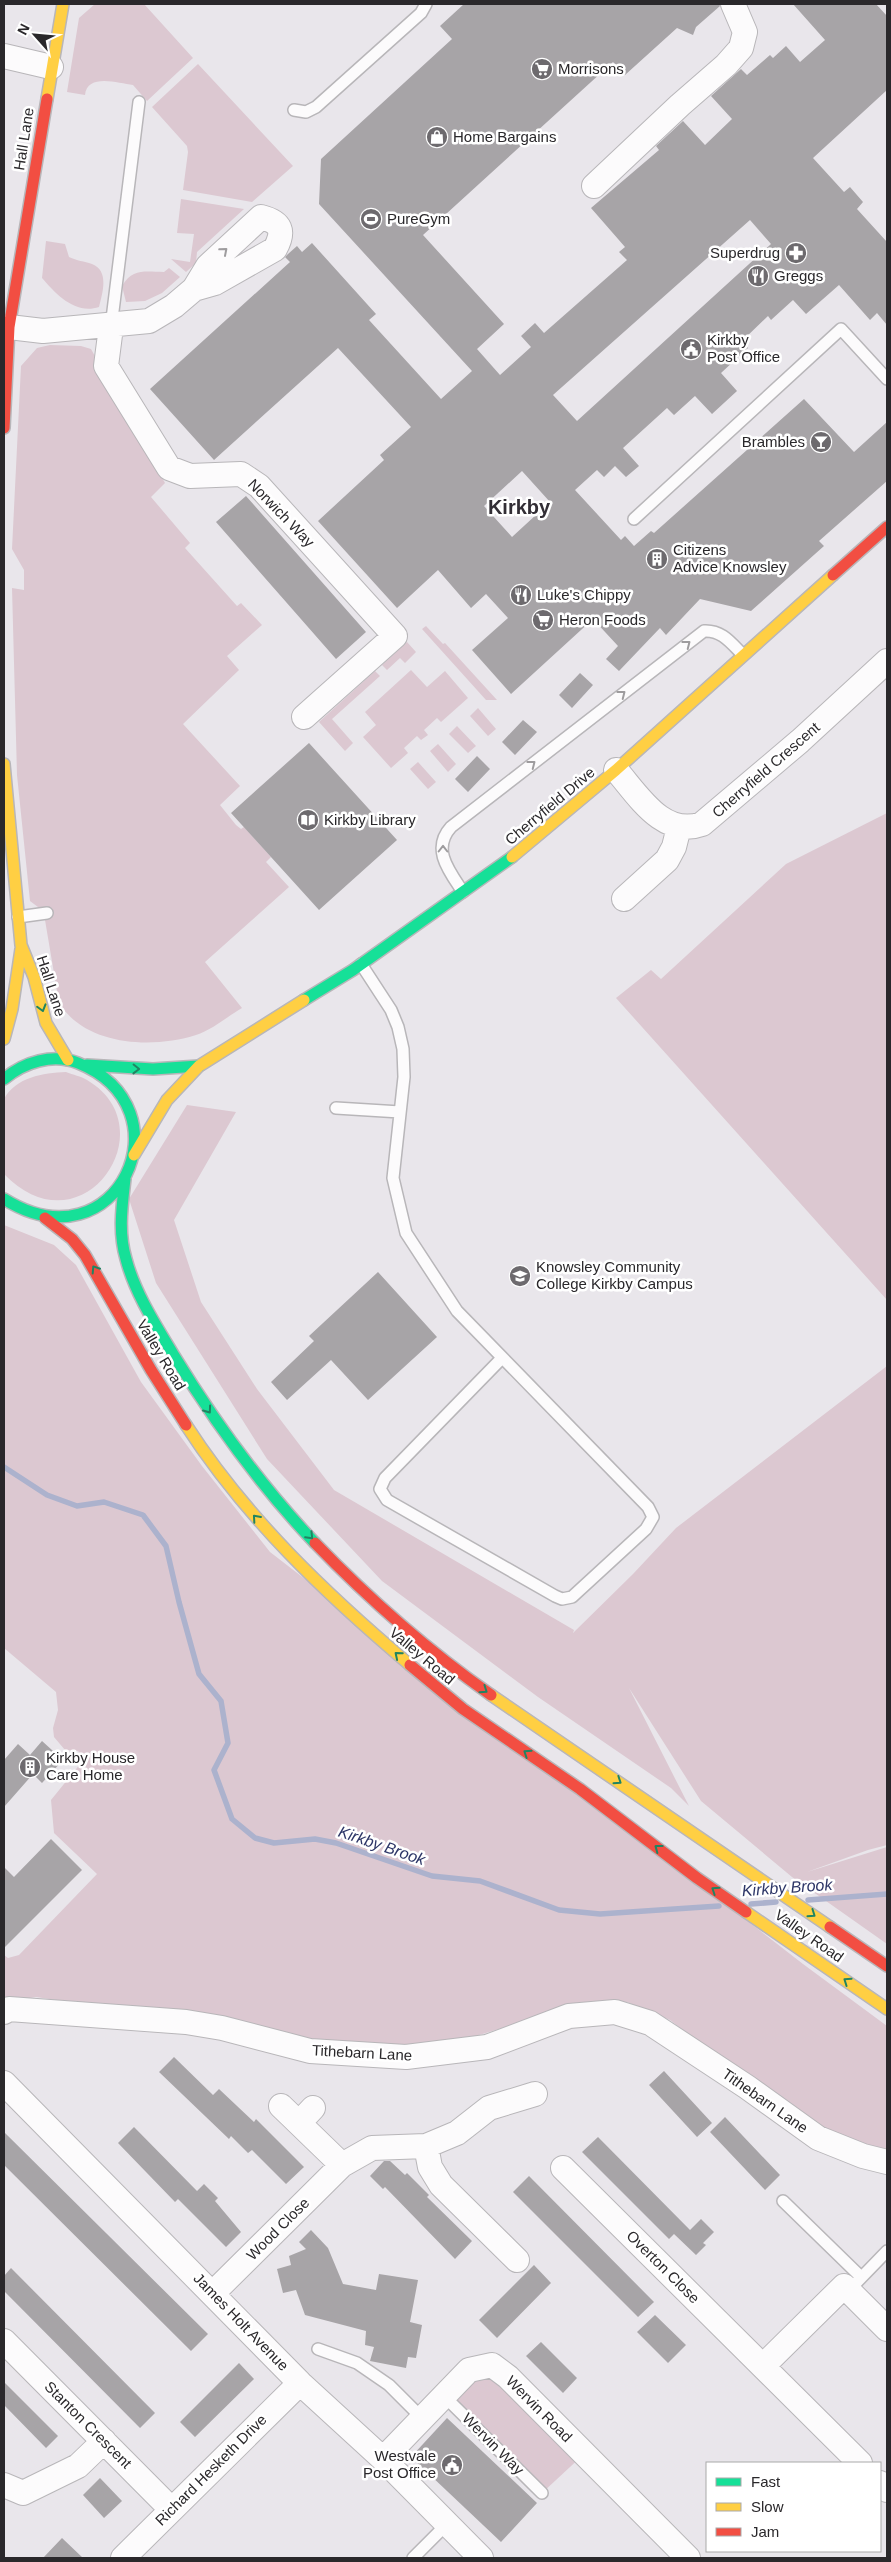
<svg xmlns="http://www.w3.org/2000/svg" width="891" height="2562" font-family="Helvetica,sans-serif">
	<rect width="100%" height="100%" fill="#e9e6eb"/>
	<path fill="#dcc8d1" d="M95,4H144L193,58L147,101L133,85C118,83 87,73 85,95L67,92L79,18Z
		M198,64L293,166L252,202L183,190L188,152L187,146L152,107Z
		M181,199L244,209L197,252L196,263L186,272L171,259L190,262L194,234L177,233Z
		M46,241L65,244L69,257C77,261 84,261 92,264C110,271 102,294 99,307C75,315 56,294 42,278Z
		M169,268L180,277L162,293L145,301L126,302L122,286C133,268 145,272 164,272Z
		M50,345L81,346L91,349L165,483L151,497L190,543L185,548L237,606L241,603L262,625L227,656L239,670L183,724L240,786L220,805L236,825L241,829L244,827L271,857L266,862L289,887L205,962L242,1008C228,1016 212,1030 196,1035C152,1049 86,1046 59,1003L45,920L47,919V908L38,907L30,901L17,775L12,588L24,590V570L12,549L21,366L37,348Z
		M426,626L443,644L445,643L497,700H486L422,629Z
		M407,642L416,652L405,663L400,658L387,670L382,665Z
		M411,670L427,687L445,671L468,698L441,722L437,718L424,730L428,735L421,740L417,736L404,748L408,753L391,768L363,737L376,725L365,712Z
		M375,671L380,676L332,719L353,743L345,751L319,722Z
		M478,708L496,729L488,736L470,716Z
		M457,726L476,746L468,753L449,734Z
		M438,744L456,764L448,772L430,751Z
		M418,762L436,782L428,789L410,769Z
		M887,813V1300L616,998L651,970L661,979L786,864Z
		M66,1072C73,1075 81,1076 87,1080C169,1128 82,1255 4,1174V1099C16,1077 43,1073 66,1072Z
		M187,1105L236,1112L174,1220L201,1302L257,1389L334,1490L574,1630L573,1633L633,1574L676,1528L887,1366V1845L868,1850L807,1872L887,1847V1944L792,1877L701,1801L629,1688L689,1806L671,1788L538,1697L382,1581L267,1459L156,1283L129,1199Z
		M4,1225L54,1245L76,1265L141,1382L202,1466L270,1552L803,1964L887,2026V2154L819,2128L735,2070L670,2020L627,2002L583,2003L463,2040L407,2046H352L296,2036L36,1997L4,2002V1955L8,1958L19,1955L97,1874L54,1833L51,1800L85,1758L78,1751L65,1750L54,1737L53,1728L58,1710L56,1692L4,1648Z
		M492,2365L584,2454L542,2493L443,2395Z"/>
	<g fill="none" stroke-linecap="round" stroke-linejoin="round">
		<path stroke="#acb2cd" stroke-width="5.5" d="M4,1467L47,1495L77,1506L104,1502L143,1515L166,1546L179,1602L199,1674L221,1701L228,1743L214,1770L232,1819L255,1838L274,1843L315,1839L336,1843L432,1876L480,1881L559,1910L600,1914L719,1906
			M808,1900L887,1894
			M751,1904L776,1902"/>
	</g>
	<path fill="#a7a4a7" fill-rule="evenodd" d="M464,4H719L720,6L696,27L693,35L677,28L625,75L613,62L423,235L504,324L477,349L500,375L531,347L521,336L535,323L544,333L627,260L619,252L625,247L591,208L659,150L656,146L683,121L705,145L732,119L711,96L741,69L747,75L770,55L773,58L786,46L800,62L825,40L793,4H876L887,16V90L813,158L844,192L850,187L863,202L857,209L887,242V325L877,313L870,320L839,285L806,314L793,300L771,320L768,316L742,341L748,348L721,373L737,391L712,414L695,396L674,415L667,408L623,448L639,466L626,477L615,466L604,477L597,470L575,490L621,540L625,536L634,546L651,531L654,533L804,399L854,452L887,422V481L819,541L824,546L751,611L700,599L666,635L660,628L619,671L606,659L618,646L593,619L511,694L472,650L508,618L486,594L471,608L438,570L397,608L318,521L384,460L380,455L411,427L338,348L214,460L150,389L290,262L285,257L288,254L297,246L302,252L312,243L376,314L369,320L441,399L472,371L319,204L321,159L452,39L440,26ZM750,220L771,244L577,421L553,395ZM522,471L550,502L512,537L484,506Z
		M246,496L366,632L336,659L216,522Z
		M580,673L593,685L572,708L559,695Z
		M523,720L537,732L515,755L502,742Z
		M309,743L397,840L319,910L231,813Z
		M477,756L490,769L468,792L455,779Z
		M378,1272L437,1337L368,1400L331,1360L287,1400L271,1382L314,1341L309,1336Z
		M42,1741L63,1760L42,1783L33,1774L4,1807V1760L18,1744L30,1755Z
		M51,1839L82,1870L4,1948V1867L14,1877Z
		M174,2057L213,2095L219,2089L254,2122L256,2119L304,2167L286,2184L252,2150L248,2153L231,2136L229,2139L159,2072Z
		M664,2071L712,2123L697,2137L649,2085Z
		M725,2117L780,2175L765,2190L710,2132Z
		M134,2127L197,2191L204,2184L218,2198L215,2201L241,2232L226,2247L178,2199L175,2202L118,2143Z
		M4,2132L208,2334L191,2351L4,2165Z
		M598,2137L690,2230L701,2219L714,2232L703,2243L706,2245L696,2255L674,2234L669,2239L582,2152Z
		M384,2161H390L405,2175L407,2173L429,2195L427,2197L472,2241L455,2259L385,2187L383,2189L370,2176Z
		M529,2176L654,2302L638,2317L513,2192Z
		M311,2230L328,2248L343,2284L376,2290L379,2274L418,2280L410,2322L422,2325L416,2358L408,2357L406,2368L370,2361L374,2347L365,2345L366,2331L305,2315L296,2290L283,2293L277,2269L291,2265L289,2256L306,2249L299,2242Z
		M534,2265L551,2283L497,2338L479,2320Z
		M11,2268L155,2413L140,2428L4,2291V2276Z
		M655,2315L686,2345L668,2363L637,2332Z
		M541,2342L577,2378L563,2393L526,2356Z
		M239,2363L254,2379L195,2437L180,2422Z
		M4,2382L58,2436L46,2448L4,2405Z
		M447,2418L537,2503L501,2542L411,2457Z
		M100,2478L122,2501L104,2518L83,2495Z
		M62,2538L83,2558H43Z"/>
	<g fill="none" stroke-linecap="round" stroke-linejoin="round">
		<g stroke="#b8b6b9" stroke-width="14">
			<path id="lane" d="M294,110L306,112L316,107L421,13L426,4
				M111,327L139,102
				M634,519L841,329L887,379
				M463,892C449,871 431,849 451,827L704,631C722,630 731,643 743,655
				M18,917L47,913
				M361,964L391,1010L398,1027L403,1049L404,1077L393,1178L406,1233L457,1311L648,1507L653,1517L646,1529L572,1597L562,1599L555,1596L387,1500L380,1489L385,1478L502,1358
				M336,1108L400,1112
				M783,2201L861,2277
				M857,2282L887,2251
				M318,2349L357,2363L389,2385L422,2418
				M443,2395L542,2493
				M413,2558L447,2524"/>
		</g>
		<g stroke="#b8b6b9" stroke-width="26">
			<path id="street" d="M4,56L51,67
				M594,186L680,105L726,65L741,48L745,32L733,4
				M9,327L43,331L149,321L174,306L194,289L208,266L261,217C281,222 285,231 275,249L215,283L194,289
				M111,327L106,366L169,468L190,476L241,474L259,486L395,636L304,717
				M616,770C638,795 663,838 702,824L800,741L887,661
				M624,899L667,860L674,847L679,827
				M4,2012L9,2009L186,2022L222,2028L310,2051L406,2057L487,2047L569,2016L615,2012L650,2023L747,2087L818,2138L863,2156L887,2162
				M4,2083L300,2383L383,2459L481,2558
				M281,2106L342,2165
				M299,2123L313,2108
				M426,2146L430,2167L441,2185L517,2260
				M563,2168L860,2463
				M213,2293L342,2165L372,2148L426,2146L457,2133L489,2108L535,2094
				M4,2341L171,2509
				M763,2366L844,2286L887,2329
				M383,2459L469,2370L492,2365L508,2377L688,2558
				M880,2483L887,2490
				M4,2485L23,2493L78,2466L104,2441
				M123,2558L300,2383"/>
		</g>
		<g stroke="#b8b6b9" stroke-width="14">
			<path id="fast" d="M304,1000L353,970L512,857
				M87,1065L153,1069L199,1066
				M4,1079C24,1062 53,1053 78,1063C191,1108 118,1270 4,1199
				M125,1179C122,1206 118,1232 126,1259C135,1293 155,1324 173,1354C214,1421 260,1485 315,1543"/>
		</g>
		<g stroke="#b8b6b9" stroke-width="14">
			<path id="slow" d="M47,99L63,4
				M4,764L21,945L34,977L46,1023L68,1060
				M512,857L616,770L833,575
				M4,1039L12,1009L21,949
				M134,1155L167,1100L199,1066L304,1000
				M186,1425C246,1518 326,1594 410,1665
				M491,1695L830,1927
				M746,1912L887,2009"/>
		</g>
		<g stroke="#b8b6b9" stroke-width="14">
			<path id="jam" d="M4,428L9,327L47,99
				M833,575L887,527
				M45,1218L72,1239L85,1255L151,1370L186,1425
				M315,1543C369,1599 427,1650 491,1695
				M410,1665L463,1709L580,1789L697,1878L746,1912
				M830,1927L887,1966"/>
		</g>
		<use href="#lane" stroke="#fcfbfc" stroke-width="11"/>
		<use href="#street" stroke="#fcfbfc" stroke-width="24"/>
		<use href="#fast" stroke="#16e098" stroke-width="11"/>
		<use href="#slow" stroke="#ffcf43" stroke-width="11"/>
		<use href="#jam" stroke="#f24e42" stroke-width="11"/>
	</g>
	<defs><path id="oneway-chevron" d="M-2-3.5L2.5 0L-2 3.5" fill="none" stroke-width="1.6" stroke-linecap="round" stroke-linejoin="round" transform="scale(1.25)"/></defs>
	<g stroke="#9e9c9e">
		<use href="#oneway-chevron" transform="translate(224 251) rotate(-41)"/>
		<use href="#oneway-chevron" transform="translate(687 644) rotate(-38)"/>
		<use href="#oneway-chevron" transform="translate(622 694) rotate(-38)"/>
		<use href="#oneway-chevron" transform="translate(532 764) rotate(-38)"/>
		<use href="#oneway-chevron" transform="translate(443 849) rotate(-90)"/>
	</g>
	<g stroke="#208462">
		<use href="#oneway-chevron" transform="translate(42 1008) rotate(74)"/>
		<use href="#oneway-chevron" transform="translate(136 1069) rotate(1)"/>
		<use href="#oneway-chevron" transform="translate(95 1269) rotate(-123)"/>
		<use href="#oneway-chevron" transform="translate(208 1410) rotate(54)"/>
		<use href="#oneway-chevron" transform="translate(256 1518) rotate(-131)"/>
		<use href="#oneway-chevron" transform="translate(310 1536) rotate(46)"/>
		<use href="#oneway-chevron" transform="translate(398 1655) rotate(-140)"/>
		<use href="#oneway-chevron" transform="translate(484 1690) rotate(35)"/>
		<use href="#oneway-chevron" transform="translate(527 1753) rotate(-146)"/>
		<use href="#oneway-chevron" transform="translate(618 1781) rotate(34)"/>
		<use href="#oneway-chevron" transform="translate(658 1848) rotate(-143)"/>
		<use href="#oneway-chevron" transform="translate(715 1890) rotate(-146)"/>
		<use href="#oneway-chevron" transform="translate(812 1914) rotate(35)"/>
		<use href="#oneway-chevron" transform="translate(847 1981) rotate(-145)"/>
	</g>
	<defs>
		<g id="supermarket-disc" transform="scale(1.125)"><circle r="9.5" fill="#6d6a6e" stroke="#fff"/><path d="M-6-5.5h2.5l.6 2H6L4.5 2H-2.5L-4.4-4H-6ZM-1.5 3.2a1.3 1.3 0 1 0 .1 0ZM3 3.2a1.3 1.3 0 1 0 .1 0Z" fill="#fff"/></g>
		<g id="shop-disc" transform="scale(1.125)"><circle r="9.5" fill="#6d6a6e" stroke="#fff"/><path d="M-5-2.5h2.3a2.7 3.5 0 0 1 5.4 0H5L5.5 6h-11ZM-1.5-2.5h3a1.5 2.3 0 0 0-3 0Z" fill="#fff"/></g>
		<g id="stadium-disc" transform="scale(1.125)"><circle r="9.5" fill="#6d6a6e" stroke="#fff"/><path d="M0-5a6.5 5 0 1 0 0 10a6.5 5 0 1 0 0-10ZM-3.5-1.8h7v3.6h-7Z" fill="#fff"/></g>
		<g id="pharmacy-disc" transform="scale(1.125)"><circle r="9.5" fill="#6d6a6e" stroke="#fff"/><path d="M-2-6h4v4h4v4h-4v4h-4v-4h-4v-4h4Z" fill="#fff"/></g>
		<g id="restaurant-disc" transform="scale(1.125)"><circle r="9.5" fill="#6d6a6e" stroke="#fff"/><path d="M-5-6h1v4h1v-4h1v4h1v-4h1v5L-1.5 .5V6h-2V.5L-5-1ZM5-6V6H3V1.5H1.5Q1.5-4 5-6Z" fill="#fff"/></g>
		<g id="civic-disc" transform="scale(1.125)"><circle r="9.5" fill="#6d6a6e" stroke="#fff"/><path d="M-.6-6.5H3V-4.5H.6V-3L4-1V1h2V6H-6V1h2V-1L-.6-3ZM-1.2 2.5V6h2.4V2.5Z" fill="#fff"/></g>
		<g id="bar-disc" transform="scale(1.125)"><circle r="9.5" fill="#6d6a6e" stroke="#fff"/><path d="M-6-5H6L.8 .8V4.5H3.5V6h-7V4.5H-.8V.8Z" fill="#fff"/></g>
		<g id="building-disc" transform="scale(1.125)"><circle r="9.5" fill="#6d6a6e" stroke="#fff"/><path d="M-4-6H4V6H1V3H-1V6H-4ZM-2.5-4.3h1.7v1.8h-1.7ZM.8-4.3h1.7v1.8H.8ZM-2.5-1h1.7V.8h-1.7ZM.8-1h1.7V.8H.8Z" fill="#fff"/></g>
		<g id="library-disc" transform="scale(1.125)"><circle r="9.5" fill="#6d6a6e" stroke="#fff"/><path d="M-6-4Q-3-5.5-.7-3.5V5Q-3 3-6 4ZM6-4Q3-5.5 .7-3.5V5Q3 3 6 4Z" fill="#fff"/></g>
		<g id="university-disc" transform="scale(1.125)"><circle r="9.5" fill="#6d6a6e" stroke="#fff"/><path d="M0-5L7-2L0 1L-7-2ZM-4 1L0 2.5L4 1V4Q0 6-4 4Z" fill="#fff"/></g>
	</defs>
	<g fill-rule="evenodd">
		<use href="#supermarket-disc" x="542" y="69"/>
		<use href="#shop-disc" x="437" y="137"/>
		<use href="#stadium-disc" x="371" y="219"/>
		<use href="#pharmacy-disc" x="796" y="253"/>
		<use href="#restaurant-disc" x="758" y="276"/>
		<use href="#civic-disc" x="691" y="349"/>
		<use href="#bar-disc" x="821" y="442"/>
		<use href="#building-disc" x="657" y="559"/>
		<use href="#restaurant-disc" x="521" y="595"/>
		<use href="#supermarket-disc" x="543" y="620"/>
		<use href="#library-disc" x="308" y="820"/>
		<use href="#university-disc" x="520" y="1276"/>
		<use href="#building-disc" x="30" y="1767"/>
		<use href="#civic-disc" x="452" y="2465"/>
	</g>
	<g text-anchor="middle" stroke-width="5" stroke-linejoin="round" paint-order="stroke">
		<g font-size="15" fill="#2a282b" stroke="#fff" text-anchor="start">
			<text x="558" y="74">Morrisons</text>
			<text x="453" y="142">Home Bargains</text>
			<text x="387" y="224">PureGym</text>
			<text x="780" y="258" text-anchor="end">Superdrug</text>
			<text x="774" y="281">Greggs</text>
			<text x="707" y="345">Kirkby<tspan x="707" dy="17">Post Office</tspan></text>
			<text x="805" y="447" text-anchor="end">Brambles</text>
			<text x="673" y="555">Citizens<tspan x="673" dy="17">Advice Knowsley</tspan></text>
			<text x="537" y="600">Luke's Chippy</text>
			<text x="559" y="625">Heron Foods</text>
			<text x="324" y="825">Kirkby Library</text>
			<text x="536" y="1272">Knowsley Community<tspan x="536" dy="17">College Kirkby Campus</tspan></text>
			<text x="46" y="1763">Kirkby House<tspan x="46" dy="17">Care Home</tspan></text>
			<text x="436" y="2461" text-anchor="end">Westvale<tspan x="436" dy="17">Post Office</tspan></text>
		</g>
		<g font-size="15" fill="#2a282b" stroke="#fff">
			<text transform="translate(24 139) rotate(-81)" y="5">Hall Lane</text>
			<text transform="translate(281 513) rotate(46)" y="5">Norwich Way</text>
			<text transform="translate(766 770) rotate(-41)" y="5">Cherryfield Crescent</text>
			<text transform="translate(550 806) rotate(-40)" y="5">Cherryfield Drive</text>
			<text transform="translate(51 986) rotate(72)" y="5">Hall Lane</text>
			<text transform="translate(161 1355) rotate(59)" y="5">Valley Road</text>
			<text transform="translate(422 1656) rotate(40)" y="5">Valley Road</text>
			<text transform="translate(809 1936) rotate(35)" y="5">Valley Road</text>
			<text transform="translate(362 2053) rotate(3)" y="5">Tithebarn Lane</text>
			<text transform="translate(765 2101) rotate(35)" y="5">Tithebarn Lane</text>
			<text transform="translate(278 2229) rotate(-45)" y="5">Wood Close</text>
			<text transform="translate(663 2267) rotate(45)" y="5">Overton Close</text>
			<text transform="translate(241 2322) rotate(46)" y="5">James Holt Avenue</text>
			<text transform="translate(539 2409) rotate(45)" y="5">Wervin Road</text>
			<text transform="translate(88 2425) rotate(45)" y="5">Stanton Crescent</text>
			<text transform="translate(493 2444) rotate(45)" y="5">Wervin Way</text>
			<text transform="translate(211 2470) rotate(-45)" y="5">Richard Hesketh Drive</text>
		</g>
		<g font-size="16" font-style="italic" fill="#2d3667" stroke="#fff">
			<text transform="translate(382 1845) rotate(19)" y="6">Kirkby Brook</text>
			<text transform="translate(787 1887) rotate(-4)" y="6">Kirkby Brook</text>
		</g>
		<g font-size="20" font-weight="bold" fill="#322e35" stroke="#fff">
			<text x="519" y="514">Kirkby</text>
		</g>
	</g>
	<rect width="891" height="2562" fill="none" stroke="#2a282b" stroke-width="10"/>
	<rect x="706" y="2462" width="175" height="90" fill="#ffffff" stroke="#aaa9aa"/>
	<rect x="716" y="2478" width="25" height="8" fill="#16e098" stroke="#aaa9aa"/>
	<text x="751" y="2487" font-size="15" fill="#2a282b">Fast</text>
	<rect x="716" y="2503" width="25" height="8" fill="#ffcf43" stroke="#aaa9aa"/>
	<text x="751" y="2512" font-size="15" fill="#2a282b">Slow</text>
	<rect x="716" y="2528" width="25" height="8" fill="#f24e42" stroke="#aaa9aa"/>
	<text x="751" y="2537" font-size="15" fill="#2a282b">Jam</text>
	<g transform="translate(35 35) rotate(297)" stroke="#ffffff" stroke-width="4" paint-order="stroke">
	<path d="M0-4L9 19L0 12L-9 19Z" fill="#2a282b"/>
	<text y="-8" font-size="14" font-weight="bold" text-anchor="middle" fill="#2a282b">N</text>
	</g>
</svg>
